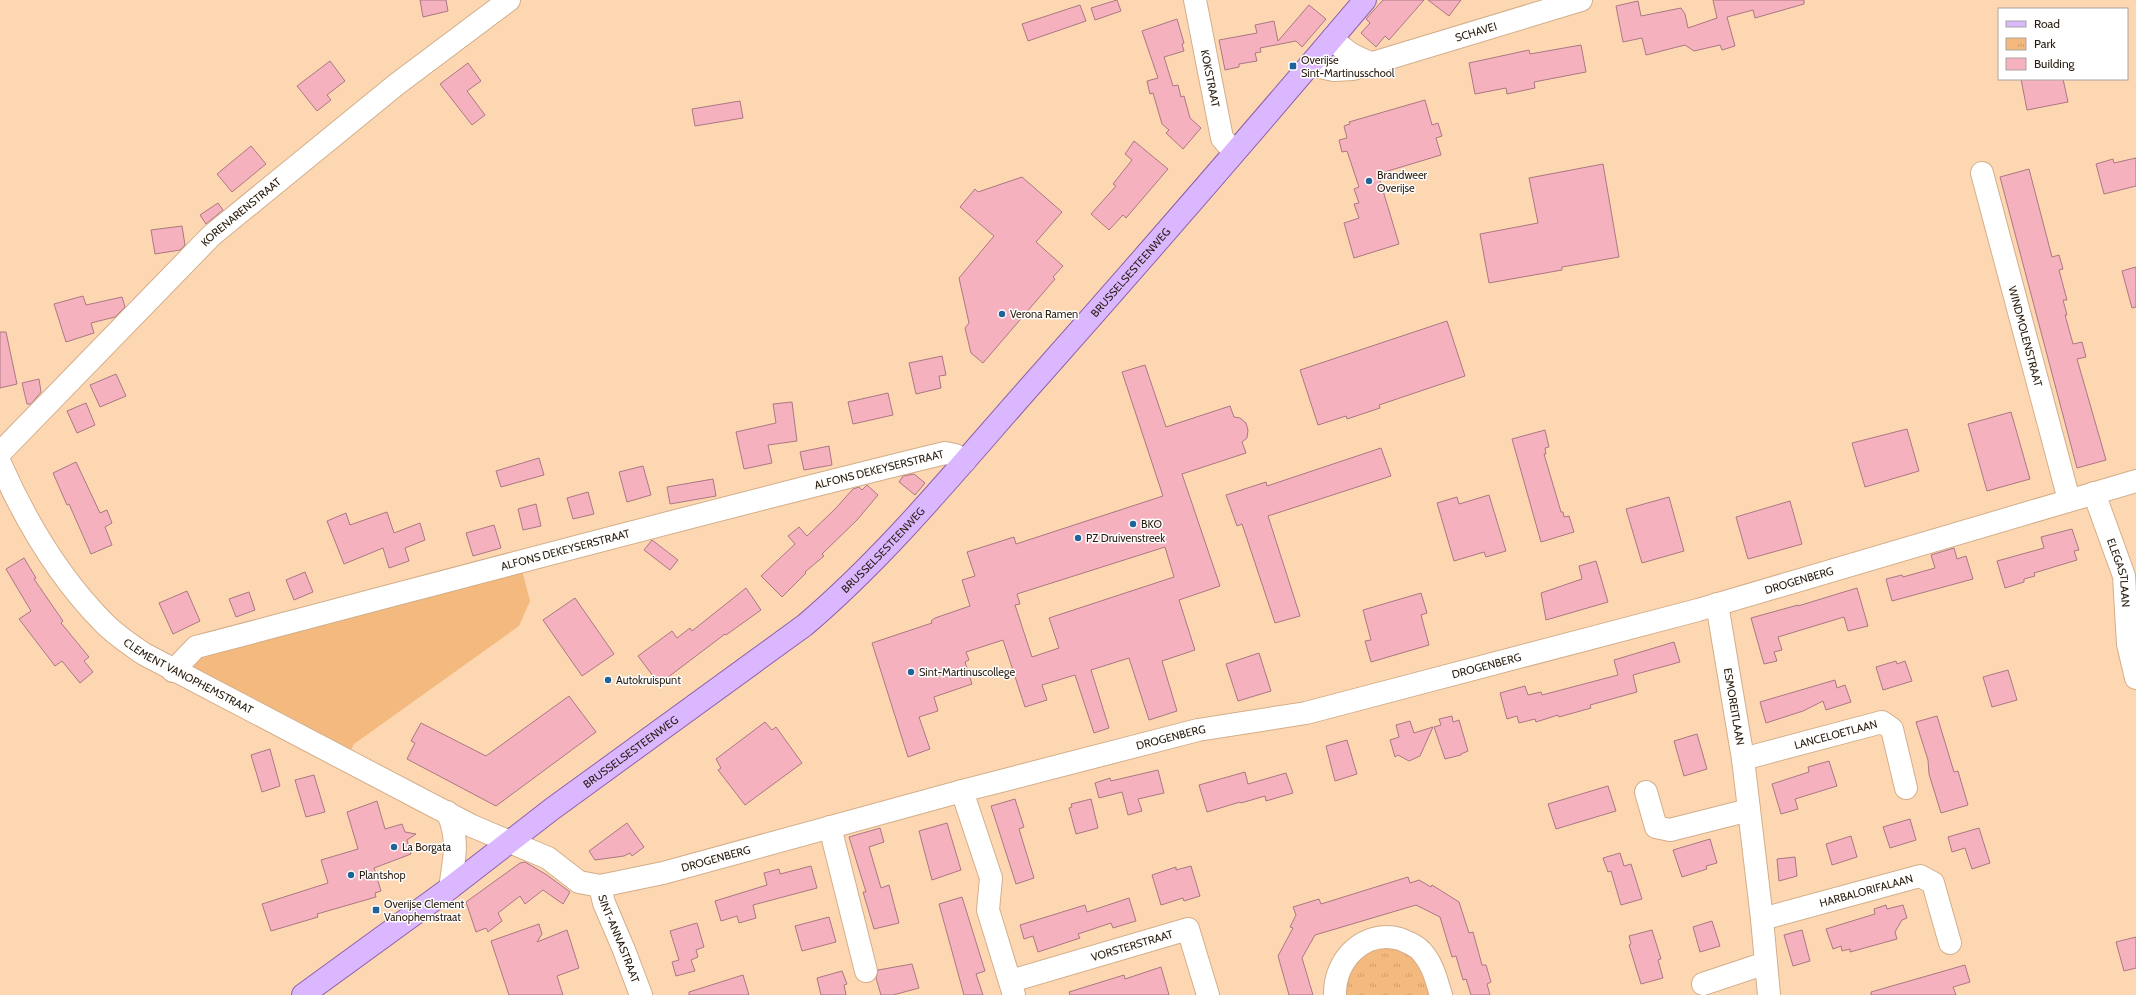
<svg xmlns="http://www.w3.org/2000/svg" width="2136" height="995" font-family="Cabin,sans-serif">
	<defs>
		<pattern id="park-tufts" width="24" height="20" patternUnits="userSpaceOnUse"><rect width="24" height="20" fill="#f3b97e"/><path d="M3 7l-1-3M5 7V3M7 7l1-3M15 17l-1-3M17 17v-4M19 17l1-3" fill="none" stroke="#d09e6c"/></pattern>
	</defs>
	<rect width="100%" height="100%" fill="#fdd7b2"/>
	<path fill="#f3b97e" d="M521,566L530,601L519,626L354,744L351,750L192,668L200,651Z"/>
	<path fill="url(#park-tufts)" d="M1392,945L1418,959L1429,984L1428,995H1344L1346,973L1364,951Z"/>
	<path fill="#f6b1bf" stroke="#aa7882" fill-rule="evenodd" d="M420,0H446L448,11L423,17Z
		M1117,0L1121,11L1095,20L1091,8Z
		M1383,0H1424L1389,40L1385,36L1376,47L1361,33L1370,23L1366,19Z
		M1428,0H1461L1449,16Z
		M1713,0H1804V4L1755,18L1753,10L1727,17L1735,46L1722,50L1720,45L1694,51L1685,45L1646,55L1642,38L1623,42L1616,6L1638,1L1641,16L1681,8L1685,14L1688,28L1717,18Z
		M1080,5L1086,21L1028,41L1022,24Z
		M1309,5L1326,19L1302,47L1296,41L1260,48L1261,52L1255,53L1257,61L1239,64V67L1225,70L1219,40L1257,33L1255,25L1274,21L1278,41Z
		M1177,19L1184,43L1182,44L1184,51L1164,57L1173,86L1178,85L1181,97L1184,96L1190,118L1201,128L1183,149L1166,133L1169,130L1162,124L1153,93L1150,94L1147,81L1158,78L1142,31Z
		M1581,45L1586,72L1534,82L1535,88L1507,94L1506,88L1475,94L1469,63L1529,50L1530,54Z
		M330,61L345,81L327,95L331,100L317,111L297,86Z
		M468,63L481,81L467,91L485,115L472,125L440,84Z
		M2021,79H2063L2068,102L2027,110Z
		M1425,100L1432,125L1438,123L1442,136L1436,138L1441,155L1378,174L1399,244L1354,258L1344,223L1359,218L1354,204L1359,203L1354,189L1359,187L1347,151L1342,152L1339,140L1347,138L1344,126L1350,124L1349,122Z
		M740,101L743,118L695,126L692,109Z
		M1134,141L1168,169L1126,218L1123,215L1109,230L1091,214L1116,186L1113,184L1132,160L1125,154Z
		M251,146L266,164L232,192L217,174Z
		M2136,158V186L2104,194L2096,164L2113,159L2114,163Z
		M1603,164L1619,257L1562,267V270L1489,283L1480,234L1538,223L1529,178Z
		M2029,169L2052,257L2059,255L2063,269L2059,270L2067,300H2063L2067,315H2065L2073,344L2082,342L2086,357L2077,359L2106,460L2077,468L2000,177Z
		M1022,177L1062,212L1036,242L1063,266L1053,277L1055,279L983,363L971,353L965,328L969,323L959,278L994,236L960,207L975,189L978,192Z
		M218,203L223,210L206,224L200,215Z
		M182,226L185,245L180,250L155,254L151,230Z
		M2136,267V307L2132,308L2122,271Z
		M83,296L86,305L122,297L125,307L115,317L91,323L94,333L66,342L54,304Z
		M1447,321L1465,376L1379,405L1380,408L1347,419L1346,416L1318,425L1300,370Z
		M0,332H6L17,384L0,388Z
		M942,356L946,375L939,376L941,388L916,394L909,363Z
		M1145,365L1166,427L1230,406L1234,417L1240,418L1246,423L1248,430L1247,438L1242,442L1246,453L1182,474L1220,586L1179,600L1195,650L1162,661L1177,711L1149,720L1129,658L1091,670L1109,728L1094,733L1075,675L1042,685L1047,700L1025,707L1003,640L966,652L969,660L965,662L972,684L934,697L938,711L919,717L930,749L908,757L872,643L932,623L931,621L935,618L970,606L962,580L975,576L967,552L1014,537L1016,544L1163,496L1122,372ZM1165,547L1174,577L1049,618L1059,648L1032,657L1015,605L1020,604L1017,594Z
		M116,374L126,396L100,407L90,385Z
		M39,379L41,392L31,404H27L22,383Z
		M888,393L893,415L853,424L848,402Z
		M792,402L797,441L768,445L772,463L744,469L736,432L776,423L773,404Z
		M86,403L95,425L77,433L67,411Z
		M2011,412L2030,479L1987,491L1968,424Z
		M1907,429L1919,471L1865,487L1852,443Z
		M1545,430L1549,447L1545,448L1546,454H1544L1561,512H1563L1564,517L1569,516L1574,532L1541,542L1512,439Z
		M829,446L832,465L804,470L800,452Z
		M1381,448L1391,476L1268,516L1300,616L1275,623L1242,524L1237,526L1226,495L1266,482L1267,486Z
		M539,458L544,475L501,487L496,471Z
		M76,462L100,513L107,510L112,523L105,527L112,545L91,554L69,504L67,505L53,473Z
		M643,466L651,495L627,502L619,472Z
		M914,474L925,483L915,495L899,482L903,476Z
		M713,479L716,496L670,504L667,487Z
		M867,485L878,495L857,520L822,554L824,556L805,572L806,573L782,597L761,576L795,544L788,536L799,527L807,536L836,508L853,489L859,487L862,490Z
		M588,492L594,514L573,519L567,498Z
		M1489,495L1506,551L1486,557L1484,552L1454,561L1437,503L1457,497L1459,504Z
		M1669,497L1684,551L1642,563L1626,509Z
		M1790,501L1802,544L1748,559L1736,517Z
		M536,504L541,526L523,530L518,509Z
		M387,512L394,533L420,523L425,540L405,548L409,561L389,568L383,548L344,564L327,521L346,513L350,525Z
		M494,525L501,548L473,556L466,533Z
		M2072,529L2079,550L2074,551L2077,560L2034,573L2035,576L2024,579V582L2005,588L1997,561L2044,548L2041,537Z
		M652,540L678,560L670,570L644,550Z
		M1954,548L1957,559L1966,556L1973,579L1892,601L1886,579L1902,575L1903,577L1935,568L1931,555Z
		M24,558L36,578L34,579L63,621L61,623L89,657L84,661L93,672L80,683L62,661L55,666L19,619L31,611L6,569Z
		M1596,561L1608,602L1546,620L1541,593L1582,579L1579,566Z
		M305,572L313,592L294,600L286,580Z
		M746,588L761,610L726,635L725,634L659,684L638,656L672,631L677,638L690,628L692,631Z
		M1857,588L1868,626L1848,631L1844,617L1778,637L1782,650L1774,652L1777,661L1764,664L1751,618L1798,605V606Z
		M187,591L200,621L173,634L159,603Z
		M249,592L255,610L236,617L229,599Z
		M1421,593L1427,613L1421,615L1429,645L1371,662L1365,641L1371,640L1363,610Z
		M575,598L614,654L582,676L543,620Z
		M1674,642L1680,662L1633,675L1637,692L1590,705L1591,708L1559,717L1558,715L1536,722L1535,719L1519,723L1517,716L1507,719L1500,693L1525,686L1528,695L1541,692L1542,695L1618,675L1614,660Z
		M1259,653L1271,691L1238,701L1226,664Z
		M1896,661L1897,664L1905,661L1912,681L1883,690L1876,667Z
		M2008,670L2017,700L1992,707L1983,677Z
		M1835,680L1837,688L1845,685L1851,702L1826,710L1823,701L1803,711L1766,723L1760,702Z
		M569,696L596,732L496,806L407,759L415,743L411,741L421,723L486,756Z
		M1452,716L1453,722L1459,720L1468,751L1461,754V755L1445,759L1434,727L1441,725L1439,719Z
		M1937,716L1954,772L1958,771L1968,805L1941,813L1929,774L1928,760L1916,722Z
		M1410,721L1414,733L1433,727L1420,756L1409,761L1398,755L1395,757L1390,740L1399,737L1396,725Z
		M765,722L772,730L776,727L802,763L745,805L718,770L721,768L716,759Z
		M1697,734L1707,769L1684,776L1674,741Z
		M1347,740L1357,774L1335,781L1326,746Z
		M270,749L280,786L262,792L251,755Z
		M1829,761L1837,786L1795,799L1798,809L1781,814L1772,784L1809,772L1808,767Z
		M1158,770L1164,793L1138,799L1142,811L1128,815L1122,792L1099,798L1095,783L1110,778L1111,781Z
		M1245,772L1248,784L1286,773L1293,793L1266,801L1265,796L1241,803L1240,802L1207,812L1199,785Z
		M314,775L325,812L306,817L295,780Z
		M1608,786L1616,811L1556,829L1548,804Z
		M1015,799L1024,827L1019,829L1034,878L1016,884L991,806Z
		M1091,799L1098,828L1076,834L1069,808L1072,807L1071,804Z
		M377,801L385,829L402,824L405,832L416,834L407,840L411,854L374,868L381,891L375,893L376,897L317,914L318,917L271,931L262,904L328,883L321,860L358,849L347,812Z
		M1910,819L1916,840L1890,848L1883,827Z
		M627,823L644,847L632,856L630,853L624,856L595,860L589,851Z
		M947,823L961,870L932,880L919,831Z
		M880,828L884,842L869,847L881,888L889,885L899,923L874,929L863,892H866L849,837Z
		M1979,828L1990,863L1972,869L1965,848L1952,852L1948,837Z
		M1851,836L1857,857L1832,865L1826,844Z
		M1710,839L1717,863L1706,866L1707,869L1682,877L1673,850Z
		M1620,853L1624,866L1631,864L1642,899L1621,905L1611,871L1608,872L1603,858Z
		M1795,857L1797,876L1779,881L1777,859Z
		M525,862L547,875L570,892L563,904L543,890L525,904L520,896L498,913L502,921L488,932L486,928L476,932L466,902L520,863Z
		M811,866L817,888L753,905L756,918L739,923L737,916L721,921L715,901L767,885L764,873L779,869L780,874Z
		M1191,866L1200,896L1184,901L1183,898L1161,905L1152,875L1176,867V870Z
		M1408,877L1410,883L1419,880L1431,887L1432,885L1459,902L1469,933L1473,932L1482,965H1486L1491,982L1487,984L1490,995H1471L1466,979L1463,980L1456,956L1452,957L1440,917L1416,905L1315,935L1302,958L1313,995H1289L1278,956L1293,928L1290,927L1296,915L1293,907L1319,899L1321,904Z
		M962,897L985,971L976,974L983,995H964L939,904Z
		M1129,898L1136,921L1113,928L1111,923L1078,934L1080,938L1038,952L1033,936L1024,939L1020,925L1085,905L1087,912Z
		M1886,905L1887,909L1903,905L1907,918L1902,920L1895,932L1897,939L1850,952V949L1842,951L1841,946L1833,949L1826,929L1875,914L1874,909Z
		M829,917L836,942L802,951L795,926Z
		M1712,921L1720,946L1700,952L1693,927Z
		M697,923L704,947L696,950L698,957L691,960L695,971L676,976L672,962L679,960L670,931Z
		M539,924L542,934L537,942L567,930L579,968L557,976L563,995H509L491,941Z
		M1652,930L1661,959L1658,960L1663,978L1641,984L1629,945L1631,944L1629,936Z
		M1802,930L1810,961L1793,966L1784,935Z
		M2136,937V968L2124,971L2116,942Z
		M912,964L919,988L893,995H881L876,978L878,970Z
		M1965,965L1970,982L1953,987L1956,995H1871V992Z
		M1161,967L1169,995H1070L1069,992L1124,975L1125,979Z
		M842,971L847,984L844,985L846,995H821L817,978Z
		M743,975L749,995H689V992Z"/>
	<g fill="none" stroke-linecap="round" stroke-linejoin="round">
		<g stroke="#d3ae8a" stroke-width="24">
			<g id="minor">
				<path id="s1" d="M1195,0L1222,138L1234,152"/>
				<path d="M1333,38C1343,51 1355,57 1371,63"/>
				<path id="s2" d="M1310,65L1334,70L1353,69L1581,0"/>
				<path id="s3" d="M1982,173L2069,500"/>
				<path id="s4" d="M0,453L212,235L397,84L509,0"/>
				<path id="s5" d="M0,463C26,522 60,579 105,624C117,636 131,645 144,654L472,826L548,858L579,882L600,886L604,903L624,950L641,995"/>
				<path id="s6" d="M2094,493L2124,576L2128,644L2136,678"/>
				<path id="s7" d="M1717,604L1743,759L1762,919L1769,995"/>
				<path id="s8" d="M173,671L196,647C445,582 694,514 945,453L955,455L965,461"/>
				<path id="s9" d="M1743,759L1882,722L1892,729L1906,788"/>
				<path d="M962,791L991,878L988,910L1014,995"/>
				<path d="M1646,792L1656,827L1670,830L1749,810"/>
				<path d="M447,812C460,838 454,860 450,888"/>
				<path d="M830,827L866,971"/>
				<path id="s10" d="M600,886L663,873L962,791L1198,730L1306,713L1698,610L2136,481"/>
				<path id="s11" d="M1762,919L1920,876L1933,883L1950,943"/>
				<path id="s12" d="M1011,981L1188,929L1208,995"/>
				<path d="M1703,984L1766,963"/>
				<path d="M1335,995C1334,960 1364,929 1400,939C1407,942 1416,945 1421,951C1433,964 1436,979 1441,995"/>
			</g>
		</g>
		<g stroke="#8d62ab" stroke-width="24">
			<g id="major">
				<path id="s13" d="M303,995L450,888L552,809L805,625C893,550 965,459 1042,373C1151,250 1259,125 1365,0"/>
			</g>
		</g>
		<use href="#minor" stroke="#fff" stroke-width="22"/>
		<use href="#major" stroke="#dbb7ff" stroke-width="22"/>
	</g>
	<g fill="#1f6499" stroke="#fff" stroke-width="1.5">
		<rect x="1289" y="62" width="8" height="8" rx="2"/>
		<circle cx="1369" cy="181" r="4"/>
		<circle cx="1002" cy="314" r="4"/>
		<circle cx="1133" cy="524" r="4"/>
		<circle cx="1078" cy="538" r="4"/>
		<circle cx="911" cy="672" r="4"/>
		<circle cx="608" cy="680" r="4"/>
		<circle cx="394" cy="847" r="4"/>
		<circle cx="351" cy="875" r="4"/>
		<rect x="372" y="906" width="8" height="8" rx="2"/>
	</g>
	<g text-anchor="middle" stroke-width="3" stroke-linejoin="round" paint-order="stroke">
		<g font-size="11" fill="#291c0e" stroke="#fff">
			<text dy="4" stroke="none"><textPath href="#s2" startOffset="172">SCHAVEI</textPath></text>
			<text dy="4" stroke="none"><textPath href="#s1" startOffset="80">KOKSTRAAT</textPath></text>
			<text dy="4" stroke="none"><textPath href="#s4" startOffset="341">KORENARENSTRAAT</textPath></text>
			<text dy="4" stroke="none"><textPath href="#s13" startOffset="1104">BRUSSELSESTEENWEG</textPath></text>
			<text dy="4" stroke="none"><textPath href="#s3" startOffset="169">WINDMOLENSTRAAT</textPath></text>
			<text dy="4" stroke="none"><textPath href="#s8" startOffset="739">ALFONS DEKEYSERSTRAAT</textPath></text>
			<text dy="4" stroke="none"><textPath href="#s13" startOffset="732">BRUSSELSESTEENWEG</textPath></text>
			<text dy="4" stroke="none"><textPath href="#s8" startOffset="415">ALFONS DEKEYSERSTRAAT</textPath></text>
			<text dy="4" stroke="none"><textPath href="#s6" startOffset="84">ELEGASTLAAN</textPath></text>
			<text dy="4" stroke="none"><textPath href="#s10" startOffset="1238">DROGENBERG</textPath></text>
			<text dy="4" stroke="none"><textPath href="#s10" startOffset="914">DROGENBERG</textPath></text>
			<text dy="4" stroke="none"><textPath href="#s5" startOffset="292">CLEMENT VANOPHEMSTRAAT</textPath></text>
			<text dy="4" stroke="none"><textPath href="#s7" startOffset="104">ESMOREITLAAN</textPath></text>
			<text dy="4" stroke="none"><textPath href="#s9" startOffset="96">LANCELOETLAAN</textPath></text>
			<text dy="4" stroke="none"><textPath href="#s10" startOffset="590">DROGENBERG</textPath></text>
			<text dy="4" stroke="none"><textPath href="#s13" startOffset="408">BRUSSELSESTEENWEG</textPath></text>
			<text dy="4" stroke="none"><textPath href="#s10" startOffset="119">DROGENBERG</textPath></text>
			<text dy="4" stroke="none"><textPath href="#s11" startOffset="108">HARBALORIFALAAN</textPath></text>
			<text dy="4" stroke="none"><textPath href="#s5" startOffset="812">SINT-ANNASTRAAT</textPath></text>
			<text dy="4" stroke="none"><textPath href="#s12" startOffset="126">VORSTERSTRAAT</textPath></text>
		</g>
		<g font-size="11" fill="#291c0e" stroke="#fff" text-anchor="start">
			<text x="1301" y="64">Overijse<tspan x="1301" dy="13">Sint-Martinusschool</tspan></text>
			<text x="1377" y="179">Brandweer<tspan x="1377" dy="13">Overijse</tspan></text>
			<text x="1010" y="318">Verona Ramen</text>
			<text x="1141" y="528">BKO</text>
			<text x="1086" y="542">PZ Druivenstreek</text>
			<text x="919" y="676">Sint-Martinuscollege</text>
			<text x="616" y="684">Autokruispunt</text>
			<text x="402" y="851">La Borgata</text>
			<text x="359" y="879">Plantshop</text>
			<text x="384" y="908">Overijse Clement<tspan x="384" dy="13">Vanophemstraat</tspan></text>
		</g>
	</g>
	<rect x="1998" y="8" width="130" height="72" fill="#ffffff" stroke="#a9a49f"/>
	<rect x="2006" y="21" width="20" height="6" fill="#dbb7ff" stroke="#a9a49f"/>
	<text x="2034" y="28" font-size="12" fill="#291c0e">Road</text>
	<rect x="2006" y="38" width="20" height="12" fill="url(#park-tufts)" stroke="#a9a49f"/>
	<text x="2034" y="48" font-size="12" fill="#291c0e">Park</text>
	<rect x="2006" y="58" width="20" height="12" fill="#f6b1bf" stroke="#a9a49f"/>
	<text x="2034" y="68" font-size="12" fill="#291c0e">Building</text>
</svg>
